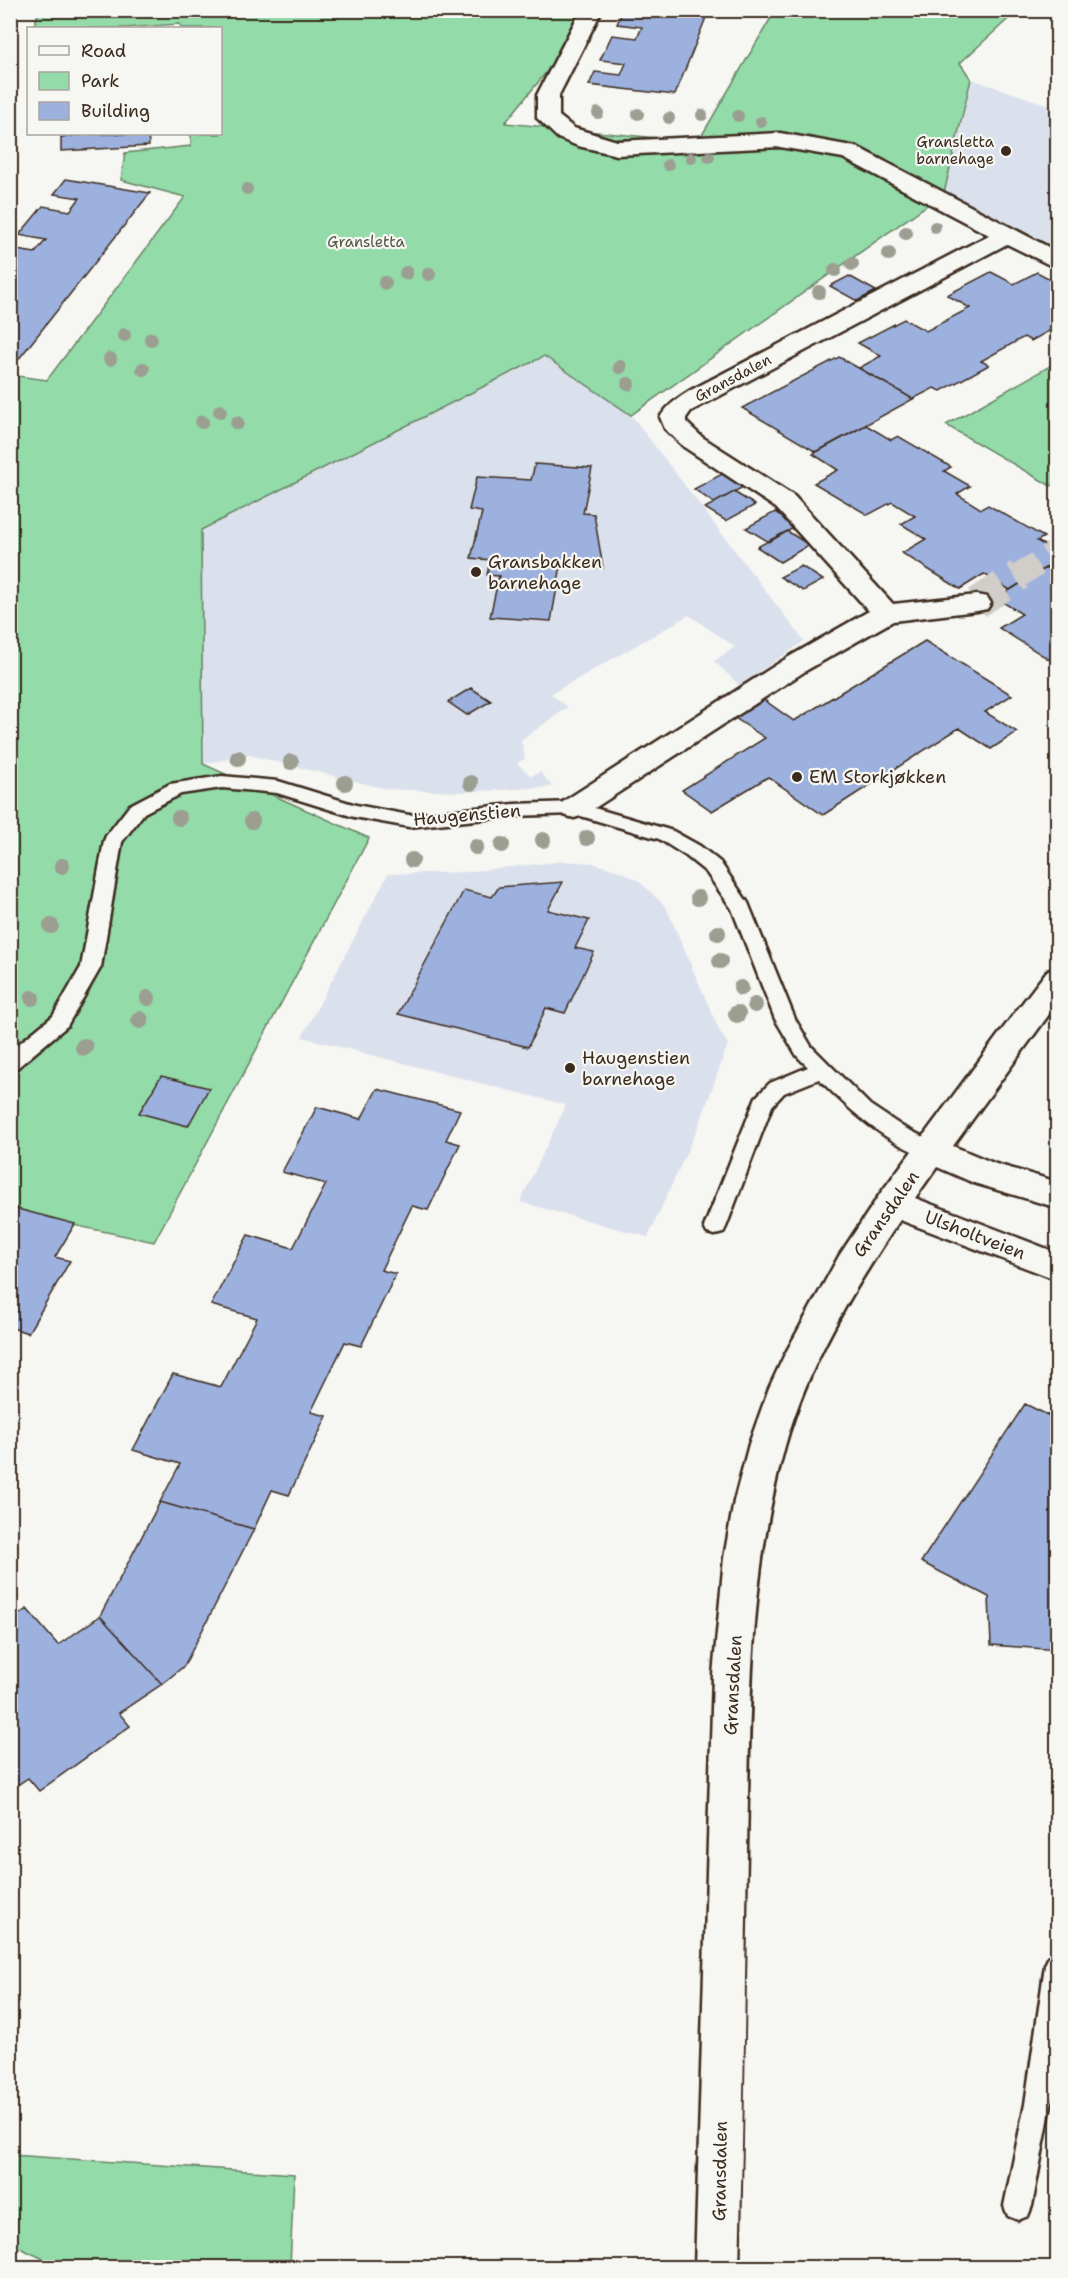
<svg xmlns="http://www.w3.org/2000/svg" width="1068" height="2278" font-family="'Shantell Sans',sans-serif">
	<rect width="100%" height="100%" fill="#f6f6f2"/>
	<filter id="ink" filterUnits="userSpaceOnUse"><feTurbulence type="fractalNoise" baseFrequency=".0167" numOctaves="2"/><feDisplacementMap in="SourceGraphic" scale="12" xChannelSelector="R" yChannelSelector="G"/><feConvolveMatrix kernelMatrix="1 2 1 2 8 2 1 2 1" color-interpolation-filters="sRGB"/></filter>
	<g filter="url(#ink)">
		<path fill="#dbe1ec" d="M971,79L1057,108V254L944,193Z
			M544,356L631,415L804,641L740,686L714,661L735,647L689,615L551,694L568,707L521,740L525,759L517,763L531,776L540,772L553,787L459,792L386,789L249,755L203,764L201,530Z
			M565,861L593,863L622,872L639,881L666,907L720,1032L728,1044L700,1123L648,1237L520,1202L566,1105L302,1037L388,874L465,872Z"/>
		<path fill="#93dba9" stroke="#678264" stroke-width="1.5" d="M39,11H596L505,123L698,142L775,11H1017L960,63L971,79L944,193L631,415L544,356L201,530L203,764L369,838L154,1242L11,1212L10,375L47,380L185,197L121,180L125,153L191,146V134H220V28H181L180,24L125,28H33Z
			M1057,362V482L1051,486L946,425Z
			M11,2155L294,2174L290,2267H61L11,2244Z"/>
		<path fill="#9db1df" stroke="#3b2a1e" stroke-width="1.5" d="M623,10H709L675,95L589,85L595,72L621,75L626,63L600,60L612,35L637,38L642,27L617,24Z
			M88,134H148L149,146L61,151V137Z
			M66,179L150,193L10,370V249L35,253L46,240L19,235L43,206L70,211L80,198L54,194Z
			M991,272L1014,284L1037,272L1058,283V326L1031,341L1024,337L981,361L989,365L941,391L934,388L913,399L859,368L881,356L858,343L904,319L926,331L970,308L947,295Z
			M849,276L876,291L857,301L830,286Z
			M839,357L913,399L816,452L742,408Z
			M866,425L891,440L898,436L951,467L944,471L970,486L957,494L981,509L988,505L1044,537L1037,541L1058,553V561L1010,590L984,574L960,589L902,553L926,539L901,524L915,516L892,502L868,515L814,483L838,470L813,454Z
			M535,464L592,468L583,513L594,514L603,568L561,565L551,621L490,617L499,576L487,575L490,560L471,558L482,512L469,510L477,477L531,480Z
			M722,474L743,487L714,503L694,489Z
			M734,492L755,505L726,521L705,508Z
			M775,512L797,526L769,542L746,528Z
			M787,531L809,545L780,562L757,547Z
			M1050,565L1058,570V665L999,628L1022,614L996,598Z
			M801,566L823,580L803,591L780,577Z
			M925,641L1012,695L985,712L1017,732L991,749L959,728L823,815L768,777L712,811L682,790L765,738L735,718L764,700L794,721Z
			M471,688L491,701L467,715L448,702Z
			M563,882L548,910L589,920L575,948L594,952L565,1013L546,1008L528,1047L398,1014L464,890L492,897L499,887Z
			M161,1076L209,1088L188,1126L139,1113Z
			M377,1089L460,1110L446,1140L460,1144L428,1210L412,1206L381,1270L396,1274L361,1346L345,1342L311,1412L327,1416L289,1495L272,1490L254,1529L160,1502L180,1464L133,1450L173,1374L221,1387L257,1318L211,1305L248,1235L293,1248L326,1184L282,1172L317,1107L361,1119Z
			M10,1207L75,1224L55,1257L70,1261L28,1333L12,1328L10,1331Z
			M1025,1404L1058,1420V1650L991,1645L989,1597L921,1562Z
			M160,1502L254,1529L184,1666L162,1684L100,1616Z
			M27,1609L58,1645L100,1616L162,1684L119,1713L130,1726L39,1791L28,1778L10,1790V1620Z"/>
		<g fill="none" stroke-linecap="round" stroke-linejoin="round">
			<path stroke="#d1cdc8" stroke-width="24" stroke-dasharray="24 12" stroke-linecap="butt" d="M1017,577L1058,550"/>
			<path stroke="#d1cdc8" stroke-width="31" stroke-dasharray="31 15" stroke-linecap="butt" d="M977,603L1019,575"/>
			<g stroke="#3b2a1e" stroke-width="5">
				<path id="lane" d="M222,776L278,781L356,805L409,815L514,804L574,802L673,831L700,846L720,862L748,903L795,1019L811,1046L870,1105L903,1127L938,1144L942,1150L938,1156L931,1158C886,1144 851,1111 819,1079L784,1093L772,1106L726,1227L723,1233L715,1235L707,1233L704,1227L756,1097L770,1083L808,1067L797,1056L775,1019L732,909L706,872L686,856L659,839L574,814L514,816L409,827L354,817L277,793L222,788L181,794L144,813L122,842L101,967L67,1026L17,1068L10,1070V1051L53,1016L81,967L104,841L106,836L130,805L170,784Z
					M1058,1953V2068L1032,2206L1028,2216L1018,2220L1008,2216L1004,2206L1025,2104L1045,1965L1049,1956Z"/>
			</g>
			<g stroke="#3b2a1e" stroke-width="5">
				<path id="street" d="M581,10H602L559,95V116L574,128L617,141L780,133L857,147L1058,252V269L1007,244L691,411L686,418V422L702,437L794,496L893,604L977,595L987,597L991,603L987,609L977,611L893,621L807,670L584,815L574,818L564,815L559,808L564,801L787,658L869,611L776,508L684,447L665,429L660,417C669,404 678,398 691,390L989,235L843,158L780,147L617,155L578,146L558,138L537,118V95Z
					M1058,968V1002L953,1146L996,1164L1058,1182V1208L974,1183L937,1167L915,1198L1058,1253V1280L900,1220C853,1290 808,1364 785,1446C748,1578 750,1714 747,1850C745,1989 743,2128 739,2268H695L713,1675L724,1558L734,1501L749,1444L769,1388L784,1356L839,1256L880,1194L1014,1014L1047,971Z"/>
			</g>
			<use href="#lane" fill="#f6f6f2" fill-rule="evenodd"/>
			<use href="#street" fill="#f6f6f2" fill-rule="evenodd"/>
		</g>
		<g fill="#9b9e91">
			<circle cx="598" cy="113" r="6"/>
			<circle cx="638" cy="114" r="6"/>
			<circle cx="702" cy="115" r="6"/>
			<circle cx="738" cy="116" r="6"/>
			<circle cx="669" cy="118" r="6"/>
			<circle cx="761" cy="122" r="6"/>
			<circle cx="709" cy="157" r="6"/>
			<circle cx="691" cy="158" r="6"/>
			<circle cx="668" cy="165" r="6"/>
			<circle cx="247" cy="189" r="6"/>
			<circle cx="935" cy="227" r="6"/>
			<circle cx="906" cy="233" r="7"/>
			<circle cx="889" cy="254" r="7"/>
			<circle cx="852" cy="264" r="7"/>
			<circle cx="835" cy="270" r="7"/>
			<circle cx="406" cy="273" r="7"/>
			<circle cx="429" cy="274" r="7"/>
			<circle cx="385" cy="283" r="7"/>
			<circle cx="819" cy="292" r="7"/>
			<circle cx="124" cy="335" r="7"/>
			<circle cx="151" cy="339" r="7"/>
			<circle cx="110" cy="359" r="7"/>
			<circle cx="620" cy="367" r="7"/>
			<circle cx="143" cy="369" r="7"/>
			<circle cx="628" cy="384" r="7"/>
			<circle cx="220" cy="411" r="7"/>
			<circle cx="202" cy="422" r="7"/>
			<circle cx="237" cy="423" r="7"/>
			<circle cx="238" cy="758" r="8"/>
			<circle cx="291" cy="762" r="8"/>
			<circle cx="345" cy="783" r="8"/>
			<circle cx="471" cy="783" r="8"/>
			<circle cx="179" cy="818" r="8"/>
			<circle cx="252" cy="821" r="8"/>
			<circle cx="587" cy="838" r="8"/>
			<circle cx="543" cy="840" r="8"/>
			<circle cx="502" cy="845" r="8"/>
			<circle cx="476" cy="847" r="8"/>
			<circle cx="412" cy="860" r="8"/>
			<circle cx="62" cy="866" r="8"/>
			<circle cx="698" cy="898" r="8"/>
			<circle cx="51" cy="926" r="8"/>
			<circle cx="718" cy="933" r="8"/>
			<circle cx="720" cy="961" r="8"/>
			<circle cx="741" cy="988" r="8"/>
			<circle cx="32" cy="998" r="8"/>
			<circle cx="148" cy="998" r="8"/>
			<circle cx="755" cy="1005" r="8"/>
			<circle cx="737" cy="1014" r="9"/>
			<circle cx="140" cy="1020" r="9"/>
			<circle cx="84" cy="1047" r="9"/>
		</g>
	</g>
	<g fill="#3b2a1e" stroke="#f6f6f2" stroke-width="2">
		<circle cx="1006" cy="151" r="6"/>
		<circle cx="476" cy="572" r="6"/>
		<circle cx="797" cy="777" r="6"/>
		<circle cx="570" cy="1068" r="6"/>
	</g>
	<g text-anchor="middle" stroke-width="4.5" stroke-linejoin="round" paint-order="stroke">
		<g font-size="15" fill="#3b2a1e" stroke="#f6f6f2" text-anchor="end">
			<text x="994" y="147">Gransletta<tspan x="994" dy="17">barnehage</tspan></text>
		</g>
		<g font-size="15" fill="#515641" stroke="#f6f6f2">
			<text x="366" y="247">Gransletta</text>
		</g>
		<g font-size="15" fill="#3b2a1e" stroke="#f6f6f2">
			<text transform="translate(733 378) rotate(-28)" y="5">Gransdalen</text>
		</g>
		<g font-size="18" fill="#3b2a1e" stroke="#f6f6f2" text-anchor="start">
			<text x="488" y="568">Gransbakken<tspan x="488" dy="21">barnehage</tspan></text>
			<text x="809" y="783">EM Storkjøkken</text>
			<text x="582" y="1064">Haugenstien<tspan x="582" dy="21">barnehage</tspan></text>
		</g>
		<g font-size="18" fill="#3b2a1e" stroke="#f6f6f2">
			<text transform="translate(467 815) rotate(-5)" y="6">Haugenstien</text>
			<text transform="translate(886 1214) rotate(-55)" y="6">Gransdalen</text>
			<text transform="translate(975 1235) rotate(21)" y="6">Ulsholtveien</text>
			<text transform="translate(733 1685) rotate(-87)" y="6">Gransdalen</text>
			<text transform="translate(720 2171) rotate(-89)" y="6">Gransdalen</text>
		</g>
	</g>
	<rect width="1068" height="2278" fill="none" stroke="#f6f6f2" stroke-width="36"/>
	<rect x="18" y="18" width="1032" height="2242" fill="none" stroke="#3b2a1e" stroke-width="2" filter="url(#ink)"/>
	<rect x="27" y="27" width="195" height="108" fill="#f6f6f2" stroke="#aba49d" stroke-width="1.5"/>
	<rect x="39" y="46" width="30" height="9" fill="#f6f6f2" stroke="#aba49d" stroke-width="1.5"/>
	<text x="81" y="57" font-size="18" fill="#3b2a1e">Road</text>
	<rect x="39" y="72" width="30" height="18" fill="#93dba9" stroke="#aba49d" stroke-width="1.5"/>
	<text x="81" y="87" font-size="18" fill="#3b2a1e">Park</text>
	<rect x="39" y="102" width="30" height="18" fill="#9db1df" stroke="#aba49d" stroke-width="1.5"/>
	<text x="81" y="117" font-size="18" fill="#3b2a1e">Building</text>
</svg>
